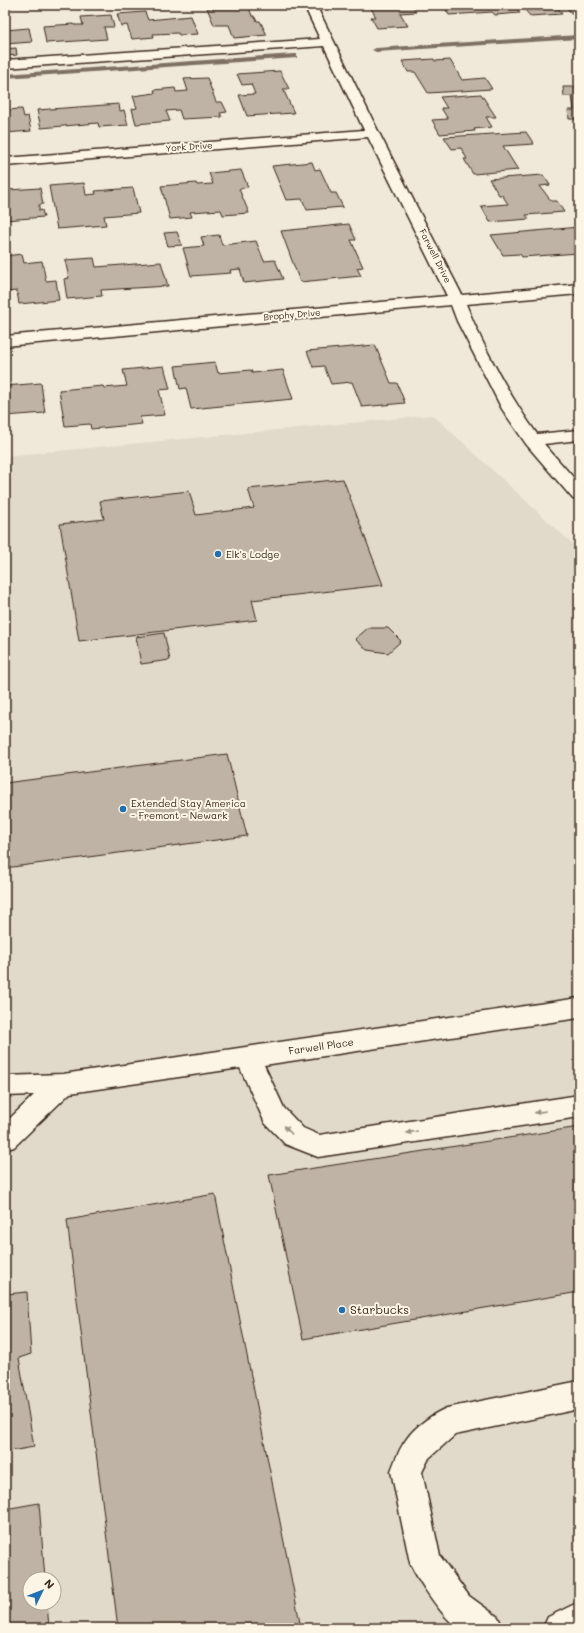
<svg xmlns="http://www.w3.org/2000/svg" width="584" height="1633" font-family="Mali,sans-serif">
	<rect width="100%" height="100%" fill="#f0e9d9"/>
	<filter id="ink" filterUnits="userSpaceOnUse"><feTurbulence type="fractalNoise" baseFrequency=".025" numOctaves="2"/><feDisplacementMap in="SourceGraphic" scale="8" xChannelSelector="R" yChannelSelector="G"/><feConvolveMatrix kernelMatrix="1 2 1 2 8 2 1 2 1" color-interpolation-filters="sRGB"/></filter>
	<g filter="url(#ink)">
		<path fill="#e1d9c9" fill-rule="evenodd" d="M433,415L579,550V1628H5V456ZM30,1579H54V1603H30Z"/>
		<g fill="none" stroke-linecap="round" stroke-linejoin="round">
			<path fill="#7e7163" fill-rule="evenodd" d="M579,35V39L376,52L372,50L376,48Z
				M294,54H297V58L5,78V74Z"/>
		</g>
		<path fill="#beb3a4" stroke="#3b2a1e" d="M248,5L252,16H254L257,21H260L267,35L234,38L229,25H214L207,8Z
			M369,5H412L416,12L400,13L408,26L377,28L371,17H376Z
			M443,5H514L520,13L495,15L492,12L449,15Z
			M521,5H561H556L562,14L530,16Z
			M565,5H579V13H571Z
			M145,12L148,20L191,16L198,34L179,35L178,33L153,34L154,37L132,39L127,25L121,26L117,14Z
			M111,15L114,27H104L107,39L46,43L43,26L74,24V25H83L81,17Z
			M5,28V30L29,28L32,42L5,44Z
			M16,48L17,55L5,56V49Z
			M434,59L435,61L450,60L462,80L485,78L492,89L428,93L415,72H408L402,61Z
			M280,71L289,89H283L294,113L247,116L239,95L255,94L251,84L242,85L237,74Z
			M207,78L216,102H222L227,112L220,113L222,117L182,119L179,110L166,111L170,121L136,124L132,109L137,108L133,96L155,93L154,90L175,88L176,92L188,91L184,79Z
			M563,87H579V119H569L568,110H574L572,96H564Z
			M481,94L496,117H486L492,127L474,129L475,131L440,134L432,120L448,119L441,108H447L440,97Z
			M119,104L120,111L124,110L128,125L99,127L98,123L41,128L37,110Z
			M22,109L24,117L28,116L31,131L5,133V110Z
			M526,132L534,144L503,146L518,170L473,174L464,159H467L461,148L452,149L444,137Z
			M312,162L315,170L320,169L331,193H336L343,207L307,210L302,199L286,200L272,166Z
			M241,170L248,187L239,189L249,213L223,215L221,210L190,212L192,217L170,219L161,186L196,183L197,185L213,184L209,173Z
			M543,175L550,185L540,186L551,201H557L564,212L526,215L529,219L490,222L481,206L508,204L502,195H499L489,179Z
			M84,183L86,195L96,194L95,191L133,188L139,213L104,216L106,225L57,229L49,186Z
			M40,188L43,204L39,205V211L42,210L44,217L5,220V194H10L9,190Z
			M349,224L356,240H351L363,267L357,268L361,276L300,282L281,231Z
			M579,227V253L522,257L520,254L503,255L491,235Z
			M177,232L182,245L168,246L164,233Z
			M219,235L222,245L256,241L264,261L275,260L283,279L244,283L240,269L230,270L231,273L191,276L183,248L204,246L201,237Z
			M22,254L24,263L42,261L46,281L56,280L59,300L19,304L17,291L5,292V256Z
			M94,258L96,267L161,262L168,286L101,290L102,296L67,299L64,279L69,278L65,260Z
			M375,345L391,383H397L405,403L362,407L352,382L331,384L324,366L313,367L307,351Z
			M215,362L218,373L251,370L252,373L283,370L293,399L191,409L186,388L180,389L175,366Z
			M164,366L170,389L159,390L165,415L140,417L142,424L91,429L90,424L65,426L59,390L103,386L104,388L127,386L123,370Z
			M41,383L45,413L5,416V386Z
			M343,479L383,585L252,600L257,620L79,641L60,524L104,519L100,501L189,491L196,515L254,508L248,489Z
			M368,628H388L401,641L388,653L367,650L355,639Z
			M164,633L170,660L141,664L136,637Z
			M227,754L247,836L5,868V783Z
			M579,1127V1292L303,1339L269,1175Z
			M215,1194L301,1628H118L67,1220Z
			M5,1284L6,1294L27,1292L31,1354L19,1358L34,1447L5,1452Z
			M39,1503L45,1579H30V1603H47L49,1628H5V1509Z"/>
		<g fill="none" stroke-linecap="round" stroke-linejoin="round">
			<g stroke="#3b2a1e" stroke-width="3">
				<path id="minor" d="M304,5H316L379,133L462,295L579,284V294L466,304C483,347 510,397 537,434L579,430V440L544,444L579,484V500L573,499L526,444L502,409L457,321L451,305L5,346V336L447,296L368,137L5,166V158L364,130L324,46L5,68V60L320,39Z
					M579,998V1018L264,1065L284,1108L303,1128L319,1135L579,1095V1117L318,1157L285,1144L265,1123L240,1068L70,1093L14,1147L5,1150V1123L34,1095L5,1096V1076L63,1074Z
					M579,1381V1409L455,1435L429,1458L422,1472L440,1556L469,1596L498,1617L503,1628C494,1628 467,1630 460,1628C446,1624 416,1577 410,1563L391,1471C395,1460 400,1447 408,1437C416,1426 434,1413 447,1408Z
					M579,1602V1628H543L548,1617Z"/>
			</g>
			<use href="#minor" fill="#fcf5e5" fill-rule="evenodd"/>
		</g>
		<defs><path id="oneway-solid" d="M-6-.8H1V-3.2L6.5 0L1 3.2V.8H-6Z"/></defs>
		<g fill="#9c9082">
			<use href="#oneway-solid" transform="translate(540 1112) rotate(171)"/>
			<use href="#oneway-solid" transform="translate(288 1130) rotate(-133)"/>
			<use href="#oneway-solid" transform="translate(412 1132) rotate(171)"/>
		</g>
	</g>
	<g fill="#1f6fb2" stroke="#fcf5e5" stroke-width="1.5">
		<circle cx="218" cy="554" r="4"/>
		<circle cx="123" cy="809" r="4"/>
		<circle cx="342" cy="1310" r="4"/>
	</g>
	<g text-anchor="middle" stroke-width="4" stroke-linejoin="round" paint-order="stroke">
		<g font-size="9" fill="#3b2a1e" stroke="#fcf5e5">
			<text transform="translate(189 147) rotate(-4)" y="3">York Drive</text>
			<text transform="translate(435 256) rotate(63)" y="3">Farwell Drive</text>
			<text transform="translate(292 315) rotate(-5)" y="3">Brophy Drive</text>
		</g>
		<g font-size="10" fill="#3b2a1e" stroke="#fcf5e5" text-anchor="start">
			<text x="226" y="558">Elk's Lodge</text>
			<text x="131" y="807">Extended Stay America<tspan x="131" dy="12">- Fremont - Newark</tspan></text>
		</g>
		<g font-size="10" fill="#3b2a1e" stroke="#fcf5e5">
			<text transform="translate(321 1046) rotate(-8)" y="4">Farwell Place</text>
		</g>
		<g font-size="12" fill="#3b2a1e" stroke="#fcf5e5" text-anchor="start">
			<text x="350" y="1314">Starbucks</text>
		</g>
	</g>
	<rect width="584" height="1633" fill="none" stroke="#fcf5e5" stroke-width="20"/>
	<rect x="10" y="10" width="564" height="1613" fill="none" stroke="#3b2a1e" stroke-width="1.5" filter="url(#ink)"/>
	<g transform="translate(42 1591) rotate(47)"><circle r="19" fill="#fcf5e5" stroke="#afa495"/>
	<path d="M0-3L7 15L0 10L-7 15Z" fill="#1f6fb2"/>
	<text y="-6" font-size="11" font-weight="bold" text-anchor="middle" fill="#3b2a1e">N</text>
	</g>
</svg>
